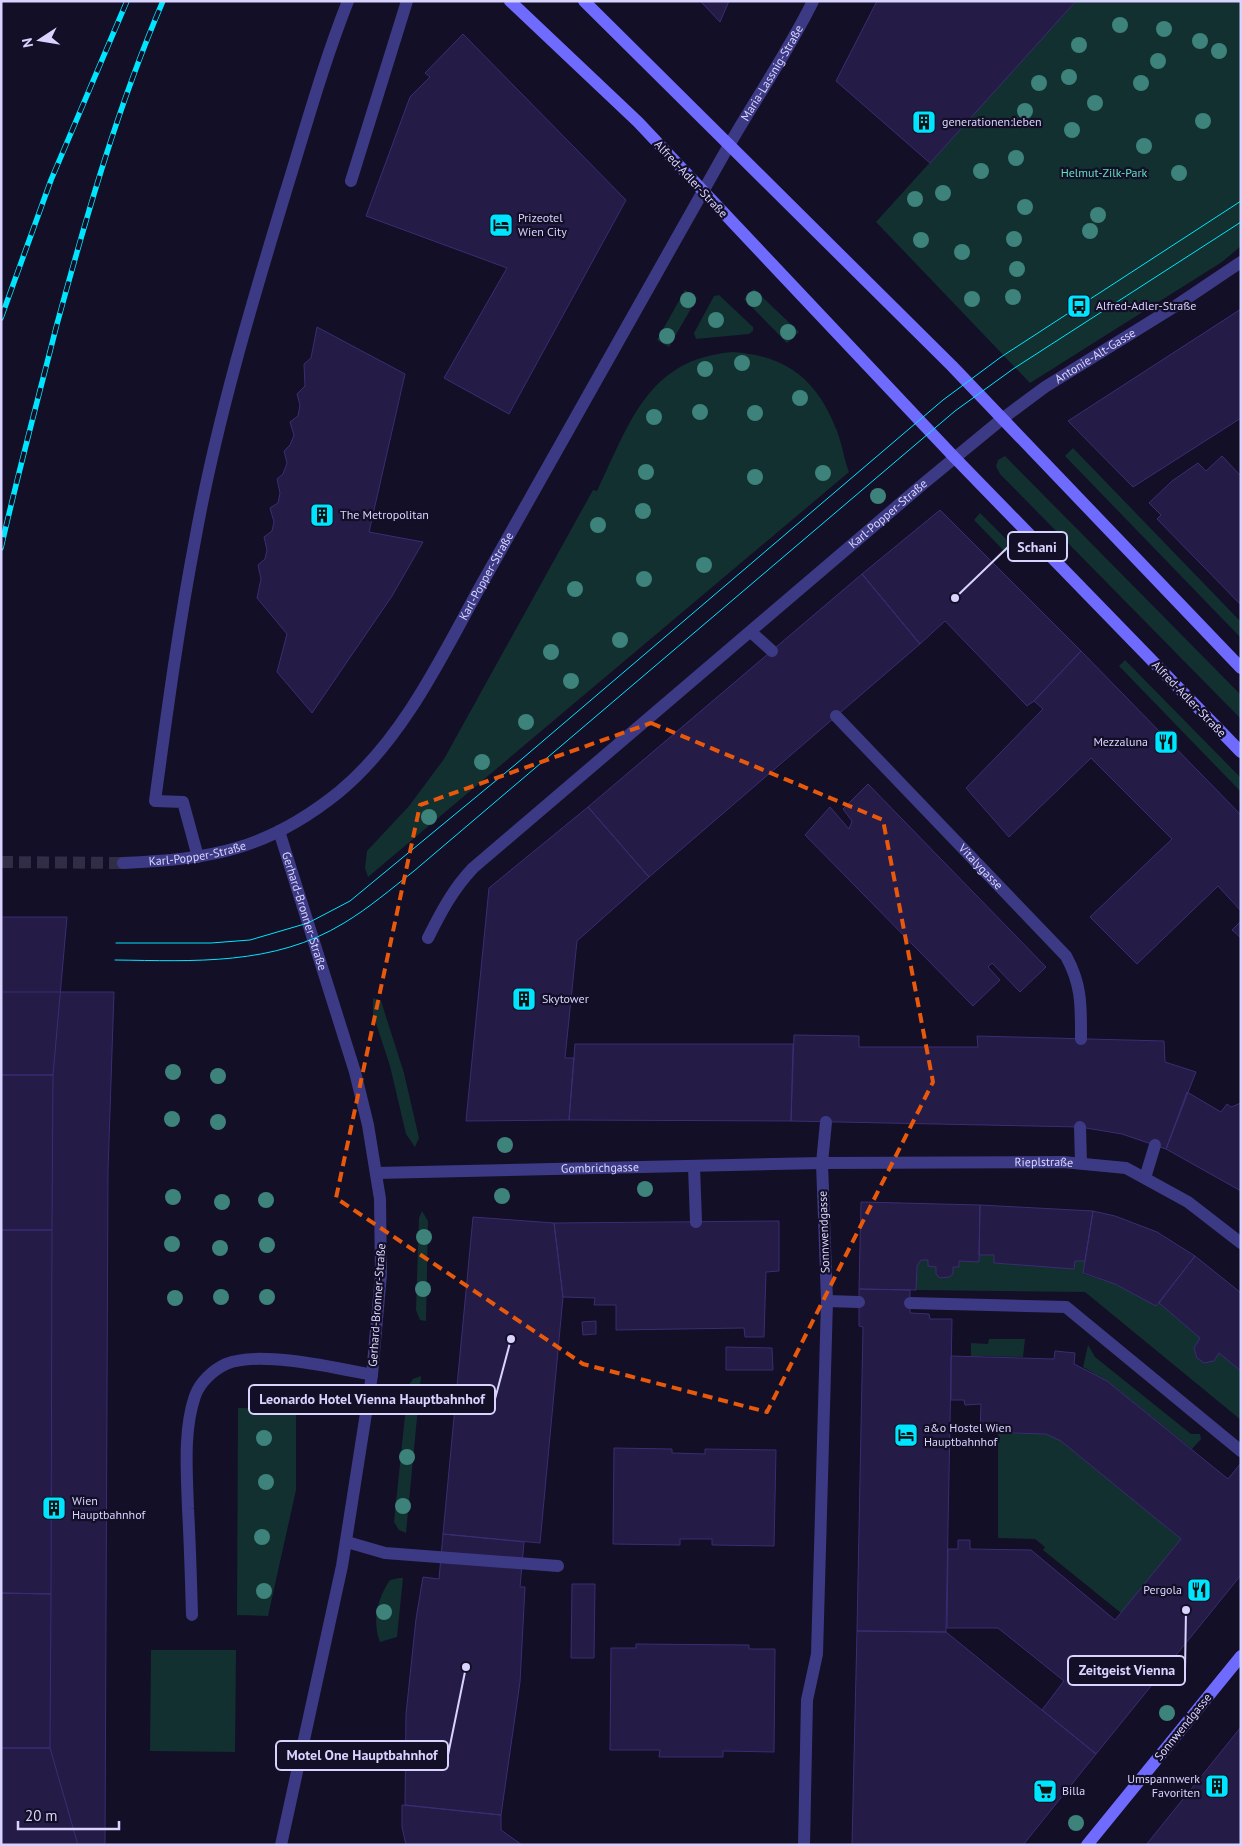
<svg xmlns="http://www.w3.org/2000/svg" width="1242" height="1846" font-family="'PT Sans',sans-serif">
	<rect width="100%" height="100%" fill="#130f26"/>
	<path fill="#12302f" d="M1076,1H1241V246L1222,262L1030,383L876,222Z
		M754,289L799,332L787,343L744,299Z
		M685,290L697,298L669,347L657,340Z
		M719,295L753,327V331L749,334L696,339L694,333L714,296Z
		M733,352C788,356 817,380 837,431C842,444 844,459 849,472L368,877L365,868L367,851L409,806L444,759L593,490L597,491C630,423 647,359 733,352Z
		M1073,448L1241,622V638L1065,456Z
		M1005,456L1241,695V719L1000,474L996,466L998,460Z
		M980,513L1011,544V550L1008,555L974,520Z
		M1125,660L1241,778V792L1119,666Z
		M373,998L381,1001L404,1073L419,1138L415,1147L406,1134L390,1066L373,1014Z
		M422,1211L428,1221L426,1321L420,1320L416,1310L419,1218Z
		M979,1255H994V1263L1074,1269L1075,1261H1085L1083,1274L1115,1284L1156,1306L1159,1303L1200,1338L1194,1348L1197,1358L1204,1363L1214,1361L1219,1353L1241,1371V1420L1085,1292L916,1290L917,1266L921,1260H928V1266L936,1267V1274L940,1278L949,1277L953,1274V1267H959V1261H979Z
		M989,1339H1025L1023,1357L971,1356V1343L988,1344Z
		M1088,1345L1095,1357L1191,1434H1200L1201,1439L1192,1449L1107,1381L1083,1367Z
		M421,1376L406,1533L399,1530L394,1522L408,1386L413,1379Z
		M238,1408L296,1409V1490L268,1616L237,1615Z
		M998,1433L1046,1434L1061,1441L1181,1539L1121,1613L1043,1550L1045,1547L1035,1539L998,1538Z
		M399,1578H403L397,1637L380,1642C372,1621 377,1599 390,1580Z
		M151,1650H236L235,1752L150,1751Z"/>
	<path fill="#241b47" stroke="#3b2d73" d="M700,1H729L720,22L705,6Z
		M877,1H1076L930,163L836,81Z
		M463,34L626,200L509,414L444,378L507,268L366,216L410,97L430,77L425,73Z
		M1241,309V418L1133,487L1068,421Z
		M317,327L405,374L369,532L423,542L392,596L312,713L277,672L287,634L257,598L261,579L258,565L265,559L267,550L264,537L272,531L274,522L270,508L278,503L280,493L277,479L283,474L287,463L284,451L290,445L294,435L290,422L298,416L300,405L297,394L305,386L304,364L311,358Z
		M1222,456L1241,476V605L1157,519L1161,515L1149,503L1172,481L1198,463L1206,471Z
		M940,510L1081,651L1034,701L1027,706L945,621L920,644L862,574Z
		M862,574L920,644L649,877L588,807Z
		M1081,651L1241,815V911L1218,886L1137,964L1090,917L1172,839L1091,758L1009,837L966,788L1043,709L1034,701Z
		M868,784L1046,967L1020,992L992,963L988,967L1000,980L973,1006L805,835L830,807L849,829L852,821L843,809Z
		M588,807L649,877L577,941L565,1058H574L569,1120L466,1121L489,888Z
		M1,917H67L53,1075H1Z
		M1241,921V938L1232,930Z
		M1,992H114L108,1171L105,1845H1Z
		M794,1035L859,1036V1047H978L977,1036L1164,1041L1165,1062L1196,1072L1166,1149L1122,1134L1080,1127L791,1121Z
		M575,1044H793L791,1121L569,1120Z
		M1,1075H53L52,1230H1Z
		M1187,1092L1221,1112L1227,1104L1231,1107L1241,1103V1191L1166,1149Z
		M861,1202L980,1205L979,1262L959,1261V1267H953V1274L949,1277L940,1278L936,1274V1267L928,1266V1260H921L917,1266L916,1290L859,1289Z
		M980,1205L1093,1211L1085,1261H1075L1074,1269L994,1263V1255H979Z
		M1093,1211L1115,1216L1157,1232L1195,1256L1156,1306L1115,1284L1083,1273Z
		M473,1217L554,1223L563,1297L540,1543L443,1534Z
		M779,1221V1271L766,1272L764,1337H745L744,1328L616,1330V1305H594L595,1298L563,1297L554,1223Z
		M1,1230H52L51,1594L1,1593Z
		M1195,1256L1241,1293V1371L1219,1353L1214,1361L1204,1363L1197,1358L1194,1348L1200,1338L1159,1303Z
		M859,1289L910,1290V1313L929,1314L930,1319H952L946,1632L857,1631L863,1327L859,1326Z
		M596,1321V1334L583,1335L582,1322Z
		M726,1347L772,1348L773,1370H726Z
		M1055,1351L1075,1353L1074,1364L1107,1381L1228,1479L1241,1463V1575L1096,1754L1042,1710L1064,1681L998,1628H947L948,1549H958V1540H970V1549L1031,1550L1115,1620L1181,1539L1061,1441L1046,1434L980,1432L981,1404L965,1405L964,1400H951V1356L1054,1359Z
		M614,1448L672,1449V1453L705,1454V1449L776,1450L774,1546L712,1545V1539H680V1545L613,1544Z
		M443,1534L524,1542L520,1587H525L520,1682L501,1815L405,1805L406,1714L416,1619L423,1577L439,1579Z
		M572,1584H595L594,1658H571Z
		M1,1593L51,1594L50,1748H1Z
		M857,1631L946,1632L1096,1754L1023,1845H852Z
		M636,1644L749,1645V1649H775L774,1752L723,1751V1757H659L660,1750H610L611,1648H636Z
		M1241,1727V1845H1146Z
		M1,1748H50L78,1845H1Z
		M402,1805L501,1815V1830L522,1845H406L402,1827Z"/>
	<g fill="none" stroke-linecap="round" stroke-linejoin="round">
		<path stroke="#312d47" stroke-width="12" stroke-dasharray="12 6" stroke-linecap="butt" d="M1,862L123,863"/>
		<g stroke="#3d3a85" stroke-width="12">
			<path d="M351,181L407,1"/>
			<path d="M751,632L772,651"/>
			<path id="s1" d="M836,716L1066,956C1082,985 1081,1006 1081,1039"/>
			<path d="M198,857L183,802L155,801C167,712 179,623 196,535C217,420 251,306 285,194C305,130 323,64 348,1"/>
			<path d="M1080,1127L1081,1163"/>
			<path d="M822,1163L826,1122"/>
			<path d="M694,1166L696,1222"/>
			<path d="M1145,1178L1155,1145"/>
			<path d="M910,1303L1066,1307L1241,1451"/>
			<path d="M347,1542L385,1553L558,1566"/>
			<path d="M192,1615C191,1580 190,1544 188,1509C187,1473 183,1431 195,1396C200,1382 213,1370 226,1364C259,1350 336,1368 372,1375"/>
			<path d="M804,1845L807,1700L817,1654L827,1301L859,1302"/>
		</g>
		<g stroke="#3d3a85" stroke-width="12">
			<path id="s2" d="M279,831L355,1072L368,1125L380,1199L381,1274L372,1375L342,1566L281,1845"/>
			<path id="s3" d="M123,863C212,859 267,850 339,792C403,739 441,658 480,587C517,521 554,455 591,390C636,309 682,228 728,147C756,98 788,52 813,1"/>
			<path id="s4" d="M428,938C441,912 453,889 473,868L923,484L1002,419L1045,387L1174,307L1241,262"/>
			<path d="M822,1163L827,1301"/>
			<path id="s5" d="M376,1173L822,1163L1063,1162L1126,1168L1188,1202L1241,1243"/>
		</g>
		<path stroke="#6f6bff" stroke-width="12" d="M510,1L638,122L955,458L1241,752
			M584,1L952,366L1241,668
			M1087,1845L1241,1656"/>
		<path stroke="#00e5ff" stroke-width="1" d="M116,943H211L250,940L308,923L350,901L516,764L943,400L1001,357L1241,201
			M115,960C194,961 274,966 344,923C369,908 391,889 414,871L955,411L1013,369L1241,222"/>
		<g stroke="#00e5ff" stroke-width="5.5">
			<path id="rail" d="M1,318L51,180L127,1
				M1,548C18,473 38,399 57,324C87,214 118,106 163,1"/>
		</g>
		<use href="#rail" stroke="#130f26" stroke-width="4" stroke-dasharray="11" stroke-linecap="butt"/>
	</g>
	<g fill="#3d827b">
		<circle cx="1120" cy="25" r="8"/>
		<circle cx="1164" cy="29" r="8"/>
		<circle cx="1200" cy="41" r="8"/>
		<circle cx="1079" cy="45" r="8"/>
		<circle cx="1219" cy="51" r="8"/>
		<circle cx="1158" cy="61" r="8"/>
		<circle cx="1069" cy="77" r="8"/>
		<circle cx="1039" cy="83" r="8"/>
		<circle cx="1141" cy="83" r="8"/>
		<circle cx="1095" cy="103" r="8"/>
		<circle cx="1025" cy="111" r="8"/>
		<circle cx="1203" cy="121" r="8"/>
		<circle cx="1072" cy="130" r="8"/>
		<circle cx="1144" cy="146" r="8"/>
		<circle cx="1016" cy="158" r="8"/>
		<circle cx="981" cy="171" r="8"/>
		<circle cx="1179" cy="173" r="8"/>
		<circle cx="943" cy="193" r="8"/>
		<circle cx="915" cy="199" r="8"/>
		<circle cx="1025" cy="207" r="8"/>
		<circle cx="1098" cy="215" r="8"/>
		<circle cx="1090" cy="231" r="8"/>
		<circle cx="1014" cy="239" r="8"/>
		<circle cx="921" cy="240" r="8"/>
		<circle cx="962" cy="252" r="8"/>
		<circle cx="1017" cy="269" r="8"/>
		<circle cx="1013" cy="297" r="8"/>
		<circle cx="754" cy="299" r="8"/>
		<circle cx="972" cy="299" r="8"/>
		<circle cx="688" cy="300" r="8"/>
		<circle cx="716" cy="320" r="8"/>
		<circle cx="788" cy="332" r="8"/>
		<circle cx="667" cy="336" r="8"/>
		<circle cx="742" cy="363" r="8"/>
		<circle cx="705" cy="369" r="8"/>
		<circle cx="800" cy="398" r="8"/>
		<circle cx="700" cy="412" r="8"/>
		<circle cx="755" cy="413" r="8"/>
		<circle cx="654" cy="417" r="8"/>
		<circle cx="646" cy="472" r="8"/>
		<circle cx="823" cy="473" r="8"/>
		<circle cx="755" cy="477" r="8"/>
		<circle cx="878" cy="496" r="8"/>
		<circle cx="643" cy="511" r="8"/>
		<circle cx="598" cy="525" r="8"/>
		<circle cx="704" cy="565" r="8"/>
		<circle cx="644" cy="579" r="8"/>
		<circle cx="575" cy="589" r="8"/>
		<circle cx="620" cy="640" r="8"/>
		<circle cx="551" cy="652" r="8"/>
		<circle cx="571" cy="681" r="8"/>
		<circle cx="526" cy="722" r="8"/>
		<circle cx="482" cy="762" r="8"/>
		<circle cx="429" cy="817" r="8"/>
		<circle cx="173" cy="1072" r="8"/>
		<circle cx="218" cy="1076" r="8"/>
		<circle cx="172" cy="1119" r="8"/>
		<circle cx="218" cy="1122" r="8"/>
		<circle cx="505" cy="1145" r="8"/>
		<circle cx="645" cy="1189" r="8"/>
		<circle cx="502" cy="1196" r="8"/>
		<circle cx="173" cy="1197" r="8"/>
		<circle cx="266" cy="1200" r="8"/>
		<circle cx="222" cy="1202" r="8"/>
		<circle cx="424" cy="1237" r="8"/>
		<circle cx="172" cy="1244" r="8"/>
		<circle cx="267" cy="1245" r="8"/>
		<circle cx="220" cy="1248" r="8"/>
		<circle cx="423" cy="1289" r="8"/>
		<circle cx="221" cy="1297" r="8"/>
		<circle cx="267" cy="1297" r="8"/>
		<circle cx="175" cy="1298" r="8"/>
		<circle cx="264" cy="1438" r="8"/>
		<circle cx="407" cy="1457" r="8"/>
		<circle cx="266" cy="1482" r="8"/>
		<circle cx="403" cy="1506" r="8"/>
		<circle cx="262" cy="1537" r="8"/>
		<circle cx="264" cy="1591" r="8"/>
		<circle cx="384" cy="1612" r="8"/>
		<circle cx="1167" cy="1713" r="8"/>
		<circle cx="1076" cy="1823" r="8"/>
	</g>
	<path fill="none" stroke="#e8590c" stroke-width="4" stroke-dasharray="10 6" stroke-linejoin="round" d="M651,723L883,820L933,1082L767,1412L583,1364L336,1198L420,805Z"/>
	<defs>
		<g id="building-square" transform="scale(1.25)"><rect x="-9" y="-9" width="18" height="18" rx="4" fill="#00e5ff" stroke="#130f26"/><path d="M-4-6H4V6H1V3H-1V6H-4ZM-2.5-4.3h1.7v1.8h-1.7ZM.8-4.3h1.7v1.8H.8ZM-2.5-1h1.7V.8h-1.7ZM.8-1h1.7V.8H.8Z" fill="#111"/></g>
		<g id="hotel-square" transform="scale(1.25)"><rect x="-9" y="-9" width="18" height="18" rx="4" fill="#00e5ff" stroke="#130f26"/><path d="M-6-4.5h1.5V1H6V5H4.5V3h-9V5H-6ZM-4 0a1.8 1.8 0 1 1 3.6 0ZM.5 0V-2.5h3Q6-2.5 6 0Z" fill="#111"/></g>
		<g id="bus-square" transform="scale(1.25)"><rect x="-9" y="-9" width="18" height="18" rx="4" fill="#00e5ff" stroke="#130f26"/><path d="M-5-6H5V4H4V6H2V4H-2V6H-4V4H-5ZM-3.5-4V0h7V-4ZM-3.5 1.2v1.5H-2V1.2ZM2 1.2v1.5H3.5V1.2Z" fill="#111"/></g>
		<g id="restaurant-square" transform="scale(1.25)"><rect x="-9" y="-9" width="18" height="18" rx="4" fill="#00e5ff" stroke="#130f26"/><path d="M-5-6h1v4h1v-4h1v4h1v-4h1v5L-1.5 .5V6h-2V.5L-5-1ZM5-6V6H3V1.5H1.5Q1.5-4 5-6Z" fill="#111"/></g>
		<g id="supermarket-square" transform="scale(1.25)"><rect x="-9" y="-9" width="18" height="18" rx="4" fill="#00e5ff" stroke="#130f26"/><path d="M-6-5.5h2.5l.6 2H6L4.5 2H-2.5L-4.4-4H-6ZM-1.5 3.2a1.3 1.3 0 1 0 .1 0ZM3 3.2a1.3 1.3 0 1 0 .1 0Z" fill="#111"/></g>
	</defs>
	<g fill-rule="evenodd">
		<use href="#building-square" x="924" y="122"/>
		<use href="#hotel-square" x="501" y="225"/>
		<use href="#bus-square" x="1079" y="306"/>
		<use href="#building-square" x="322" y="515"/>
		<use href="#restaurant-square" x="1166" y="742"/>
		<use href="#building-square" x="524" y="999"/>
		<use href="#hotel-square" x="906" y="1435"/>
		<use href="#building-square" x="54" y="1508"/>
		<use href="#restaurant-square" x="1199" y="1590"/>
		<use href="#building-square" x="1217" y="1786"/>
		<use href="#supermarket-square" x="1045" y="1791"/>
	</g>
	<g text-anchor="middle" stroke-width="4.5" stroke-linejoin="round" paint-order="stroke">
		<g font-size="12" fill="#d9d4ff" stroke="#130f26">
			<text dy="4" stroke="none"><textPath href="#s3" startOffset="1074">Maria-Lassnig-Straße</textPath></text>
			<text transform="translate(691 179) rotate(47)" y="4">Alfred-Adler-Straße</text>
			<text dy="4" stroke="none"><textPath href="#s4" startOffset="890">Antonie-Alt-Gasse</textPath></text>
			<text dy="4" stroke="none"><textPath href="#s4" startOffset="629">Karl-Popper-Straße</textPath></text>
			<text dy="4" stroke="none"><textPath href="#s3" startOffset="495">Karl-Popper-Straße</textPath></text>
			<text transform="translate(1189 699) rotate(46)" y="4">Alfred-Adler-Straße</text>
			<text dy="4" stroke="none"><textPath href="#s3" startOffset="75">Karl-Popper-Straße</textPath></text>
			<text dy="4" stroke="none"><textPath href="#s1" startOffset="209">Vitalygasse</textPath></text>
			<text dy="4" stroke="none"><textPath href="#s2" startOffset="84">Gerhard-Bronner-Straße</textPath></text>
			<text dy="4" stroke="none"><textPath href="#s5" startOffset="668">Rieplstraße</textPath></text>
			<text dy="4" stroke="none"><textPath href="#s5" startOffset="224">Gombrichgasse</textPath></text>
			<text transform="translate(824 1232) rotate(-92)" y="4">Sonnwendgasse</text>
			<text transform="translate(377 1305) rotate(-86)" y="4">Gerhard-Bronner-Straße</text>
			<text transform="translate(1183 1727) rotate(-51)" y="4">Sonnwendgasse</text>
		</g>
		<g font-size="12" fill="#d9d4ff" stroke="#130f26" text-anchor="start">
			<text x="942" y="126">generationen:leben</text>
			<text x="518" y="222">Prizeotel<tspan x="518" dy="14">Wien City</tspan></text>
			<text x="1096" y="310">Alfred-Adler-Straße</text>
			<text x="340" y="519">The Metropolitan</text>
			<text x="1148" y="746" text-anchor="end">Mezzaluna</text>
			<text x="542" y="1003">Skytower</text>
			<text x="924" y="1432">a&amp;o Hostel Wien<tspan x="924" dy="14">Hauptbahnhof</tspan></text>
			<text x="72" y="1505">Wien<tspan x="72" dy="14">Hauptbahnhof</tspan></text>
			<text x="1182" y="1594" text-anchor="end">Pergola</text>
			<text x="1200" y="1783" text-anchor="end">Umspannwerk<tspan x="1200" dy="14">Favoriten</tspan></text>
			<text x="1062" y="1795">Billa</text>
		</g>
		<g font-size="12" fill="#5fe0c0" stroke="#130f26">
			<text x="1104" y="177">Helmut-Zilk-Park</text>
		</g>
	</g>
	<path fill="none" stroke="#d9d4ff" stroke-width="2" d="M955 598L1008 547M511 1339L495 1399M1186 1610L1185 1670M466 1667L448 1755"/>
	<g fill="#d9d4ff" stroke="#130f26" stroke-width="2">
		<circle cx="955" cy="598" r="5"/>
		<circle cx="511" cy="1339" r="5"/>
		<circle cx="1186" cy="1610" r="5"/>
		<circle cx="466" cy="1667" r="5"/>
	</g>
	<g fill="#130f26" stroke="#d9d4ff" stroke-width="2">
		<rect x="1008" y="532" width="59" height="29" rx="5"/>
		<rect x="249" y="1385" width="246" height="29" rx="5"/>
		<rect x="1068" y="1656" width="117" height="29" rx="5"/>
		<rect x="276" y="1741" width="172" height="29" rx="5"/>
	</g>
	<g font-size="14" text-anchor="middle" font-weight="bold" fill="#d9d4ff">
		<text x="1037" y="552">Schani</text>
		<text x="372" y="1404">Leonardo Hotel Vienna Hauptbahnhof</text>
		<text x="1127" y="1675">Zeitgeist Vienna</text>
		<text x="362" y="1760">Motel One Hauptbahnhof</text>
	</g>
	<rect width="1242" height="1846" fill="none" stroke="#d9d4ff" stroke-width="5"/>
	<g transform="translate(40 40) rotate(258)" stroke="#130f26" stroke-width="4" paint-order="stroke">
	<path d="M0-4L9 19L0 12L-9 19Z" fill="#d9d4ff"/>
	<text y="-8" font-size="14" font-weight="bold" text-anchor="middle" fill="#d9d4ff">N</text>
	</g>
	<path d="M18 1821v8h101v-8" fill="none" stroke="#d9d4ff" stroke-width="2.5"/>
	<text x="25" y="1821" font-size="15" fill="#d9d4ff" stroke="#130f26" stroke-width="4" paint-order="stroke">20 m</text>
</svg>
